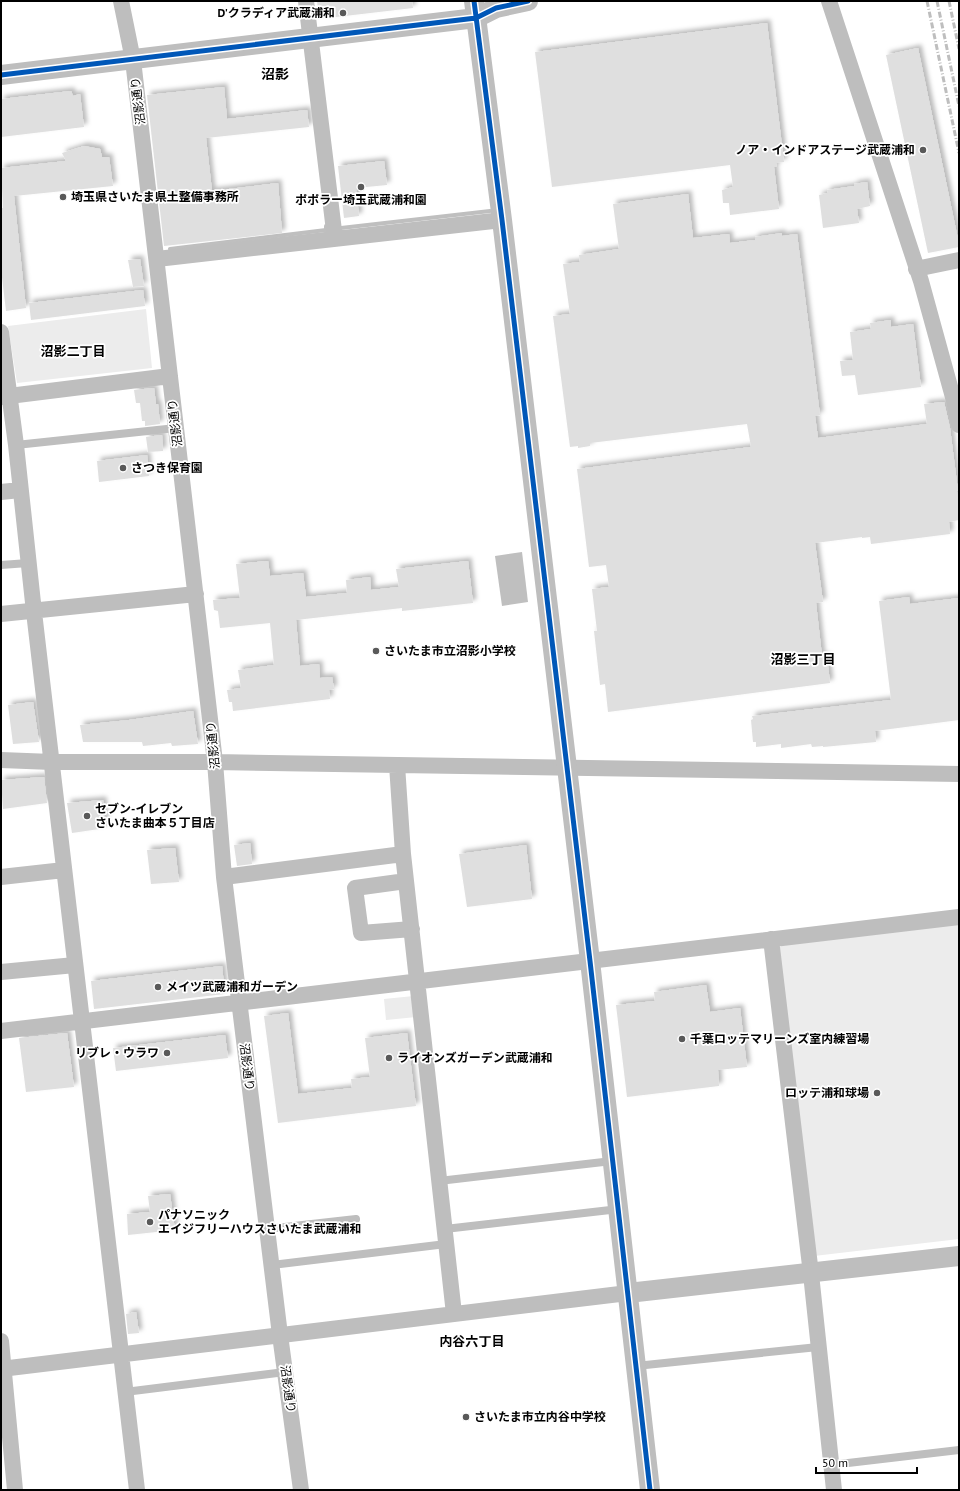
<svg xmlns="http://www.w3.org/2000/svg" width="960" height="1491" font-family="'PT Sans','Noto Sans JP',sans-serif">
	<defs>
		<filter id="shadow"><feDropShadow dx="3.5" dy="-3.5" stdDeviation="2" flood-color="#0004"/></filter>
	</defs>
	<rect width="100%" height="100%" fill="#fff"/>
	<path fill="#ececec" d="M146,309L152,368L17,383L8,326Z
		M959,923V1239L814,1256L779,948L784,944Z
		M414,996L416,1017L386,1020L384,999Z"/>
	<path fill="#bfbfbf" d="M522,552L528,602L502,606L495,556Z"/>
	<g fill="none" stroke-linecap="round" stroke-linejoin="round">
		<path stroke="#bfbfbf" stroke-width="4" d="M341,228L490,211
			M170,249L326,230V226"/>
	</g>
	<path fill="#dfdfdf" filter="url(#shadow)" d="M317,1H412L413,8L319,19Z
		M767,23L784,162L776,163L777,167H774L779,209L730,215L729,203H723L722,190L733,187L730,165L552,187L535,52Z
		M918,48L959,244V247L928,253L886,55Z
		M224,87L227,119L307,110L309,127L206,138L212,191L278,183L282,233L164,246L147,95Z
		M71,91L73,96L80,94L84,127L1,137V99Z
		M84,146L100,149L102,157H109L113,186L14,196L26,308L6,311L1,269V208H3L1,168L66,161L62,153Z
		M384,161L387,185L356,188L359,216L344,218L338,166Z
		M867,182L870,206L857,209L859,223L823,228L819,195L828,193L827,190L854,186V184Z
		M688,194L693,238L729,234L730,243L755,240V237L782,233V236L797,234L820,415L815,416L818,438L927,424L924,404L944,402L950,428L958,491H957L959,520L949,522L950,534L871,544L870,537L862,538V537L815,543L823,602L816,603L822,656H827L830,683L608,712L605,684L600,685L594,631H597L592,589L609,587L606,565L589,567L577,469L751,447L747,424L590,443V446L578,448V446L570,447L553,316L570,314L563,264L580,262L579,255L619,249L613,204Z
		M140,259L144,286L133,287L128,260Z
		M143,290L145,306L31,320L29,303Z
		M891,320V327L913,324L921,387L858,395L855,375L842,376L840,361L853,360L850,332L871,329L870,323Z
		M154,388L156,404H158L160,424L145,426V421H142L140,403H136L134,390Z
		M162,435L163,451L148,452L146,437Z
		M147,455L149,476L99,482L97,461Z
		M268,561L270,576L303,573L306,597L347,593L346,580L370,577L371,590L399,587L396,569L468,561L473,603L402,611V608L296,620L300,666L319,664L320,678L332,677L334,689L329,690L330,699L233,711L232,702H229L227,690L241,688L238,670L274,665L270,623L220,628L218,611L214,610L213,600L240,598L236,564Z
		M909,597L910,604L959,598V720L875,731L876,742L823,747V746L812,747L811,744L781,748V744L756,747V742H753L751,720L753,719L752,716L891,700L879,601Z
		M33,702L39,742L13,744L8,705Z
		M193,711L198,744L172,746L171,743L143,746L142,742H83L80,725L129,720Z
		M44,777L47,803L3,809L1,780Z
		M103,800L106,828L72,833L67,803Z
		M250,843L252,864L237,866L234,845Z
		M526,845L532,899L467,907L459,854Z
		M175,848L179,882L151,884L147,850Z
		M222,966L225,994L94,1009L91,981Z
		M706,985L710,1012L740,1008L747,1067L718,1070L719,1086L627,1097L616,1005L655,1001L654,992Z
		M288,1013L298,1094L352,1088L351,1079L370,1077L365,1038L407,1033L416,1106L278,1123L264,1016Z
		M67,1033L74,1087L26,1092L19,1038Z
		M225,1035L228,1058L116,1071L113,1048Z
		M170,1194L175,1230L128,1235L127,1214L150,1212L148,1196Z
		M136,1312L139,1333L128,1334L126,1314Z"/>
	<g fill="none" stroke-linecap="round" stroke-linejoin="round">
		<path stroke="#bebebe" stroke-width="8" d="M16,445L176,428
			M1,565L28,563
			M439,1181L612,1161
			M267,1229L356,1219
			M445,1229L619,1209
			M272,1265L446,1244
			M636,1366L818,1347
			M125,1392L285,1372
			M831,1465L959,1450"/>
		<path stroke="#bebebe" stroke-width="16" d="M121,1L133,60L215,762L224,877L280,1335L301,1490
			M306,1L335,239
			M829,1L921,281L954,401L959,425
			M157,259L502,220
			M916,269L959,260
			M1,332L16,445L34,612L137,1490
			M1,397L170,376
			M1,492L20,490
			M1,614L196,594
			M1,760L52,762H215L959,774
			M397,765L403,854L454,1314
			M1,877L64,870
			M224,877L403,854
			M406,881L355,888L361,933L412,929
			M771,939L811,1274L834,1490
			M1,972L75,965
			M1,1031L959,917
			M1,1341L15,1490
			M1,1369L628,1293"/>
		<path stroke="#bebebe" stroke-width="20" d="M474,1L502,220L590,961L650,1490
			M1,75L476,18L496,8L528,1
			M628,1293L959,1256"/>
		<path stroke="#bebebe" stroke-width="3" stroke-dasharray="6 2 1 2" stroke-linecap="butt" d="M927,1L959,153
			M937,1L959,106
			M949,1L959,49"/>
		<g stroke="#fff" stroke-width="8">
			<path id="cycleway" d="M474,1L502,220L590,961L650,1490
				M1,75L476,18L496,8L528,1"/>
		</g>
		<use href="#cycleway" stroke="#0057b8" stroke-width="5"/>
	</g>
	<g fill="#595959" stroke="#fff" stroke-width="1.5">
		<circle cx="343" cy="13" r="4"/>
		<circle cx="923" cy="150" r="4"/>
		<circle cx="361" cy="187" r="4"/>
		<circle cx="63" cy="197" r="4"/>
		<circle cx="123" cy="468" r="4"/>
		<circle cx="376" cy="651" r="4"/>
		<circle cx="87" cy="816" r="4"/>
		<circle cx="158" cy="987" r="4"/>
		<circle cx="682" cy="1039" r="4"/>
		<circle cx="167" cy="1053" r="4"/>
		<circle cx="389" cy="1058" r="4"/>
		<circle cx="877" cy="1093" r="4"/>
		<circle cx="150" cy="1222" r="4"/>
		<circle cx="466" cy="1417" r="4"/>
	</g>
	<g text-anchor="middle" stroke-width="3.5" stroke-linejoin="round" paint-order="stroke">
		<g font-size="12" font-weight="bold" fill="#000" stroke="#fff" text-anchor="start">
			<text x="335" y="17" text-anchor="end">D'クラディア武蔵浦和</text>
			<text x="915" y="154" text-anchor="end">ノア・インドアステージ武蔵浦和</text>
			<text x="71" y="201">埼玉県さいたま県土整備事務所</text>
			<text x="361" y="204" text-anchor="middle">ポポラー埼玉武蔵浦和園</text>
			<text x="131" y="472">さつき保育園</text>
			<text x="384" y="655">さいたま市立沼影小学校</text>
			<text x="95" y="813">セブン-イレブン<tspan x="95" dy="14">さいたま曲本５丁目店</tspan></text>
			<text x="166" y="991">メイツ武蔵浦和ガーデン</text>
			<text x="690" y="1043">千葉ロッテマリーンズ室内練習場</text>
			<text x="159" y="1057" text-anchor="end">リブレ・ウラワ</text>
			<text x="397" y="1062">ライオンズガーデン武蔵浦和</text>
			<text x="869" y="1097" text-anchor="end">ロッテ浦和球場</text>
			<text x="158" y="1219">パナソニック<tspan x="158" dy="14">エイジフリーハウスさいたま武蔵浦和</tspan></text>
			<text x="474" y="1421">さいたま市立内谷中学校</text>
		</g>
		<g font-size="12" fill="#000" stroke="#fff">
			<text transform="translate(138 101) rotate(-97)" y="4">沼影通り</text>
			<text transform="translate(175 423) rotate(-97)" y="4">沼影通り</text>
			<text transform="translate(213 745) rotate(-96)" y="4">沼影通り</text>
			<text transform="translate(247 1067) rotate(83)" y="4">沼影通り</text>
			<text transform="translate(288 1389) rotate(82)" y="4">沼影通り</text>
		</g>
		<g font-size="13" font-weight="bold" fill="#000" stroke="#fff">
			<text x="73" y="356">沼影二丁目</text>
			<text x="803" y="664">沼影三丁目</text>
			<text x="472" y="1346">内谷六丁目</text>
		</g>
		<g font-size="14" font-weight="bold" fill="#000" stroke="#fff">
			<text x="275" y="79">沼影</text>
		</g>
	</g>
	<rect width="960" height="1491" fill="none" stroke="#000000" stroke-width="4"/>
	<path d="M816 1467v6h101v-6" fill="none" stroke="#000000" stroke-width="2"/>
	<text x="822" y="1467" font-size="12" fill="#000000" stroke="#ffffff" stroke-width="3" paint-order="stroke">50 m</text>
</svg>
